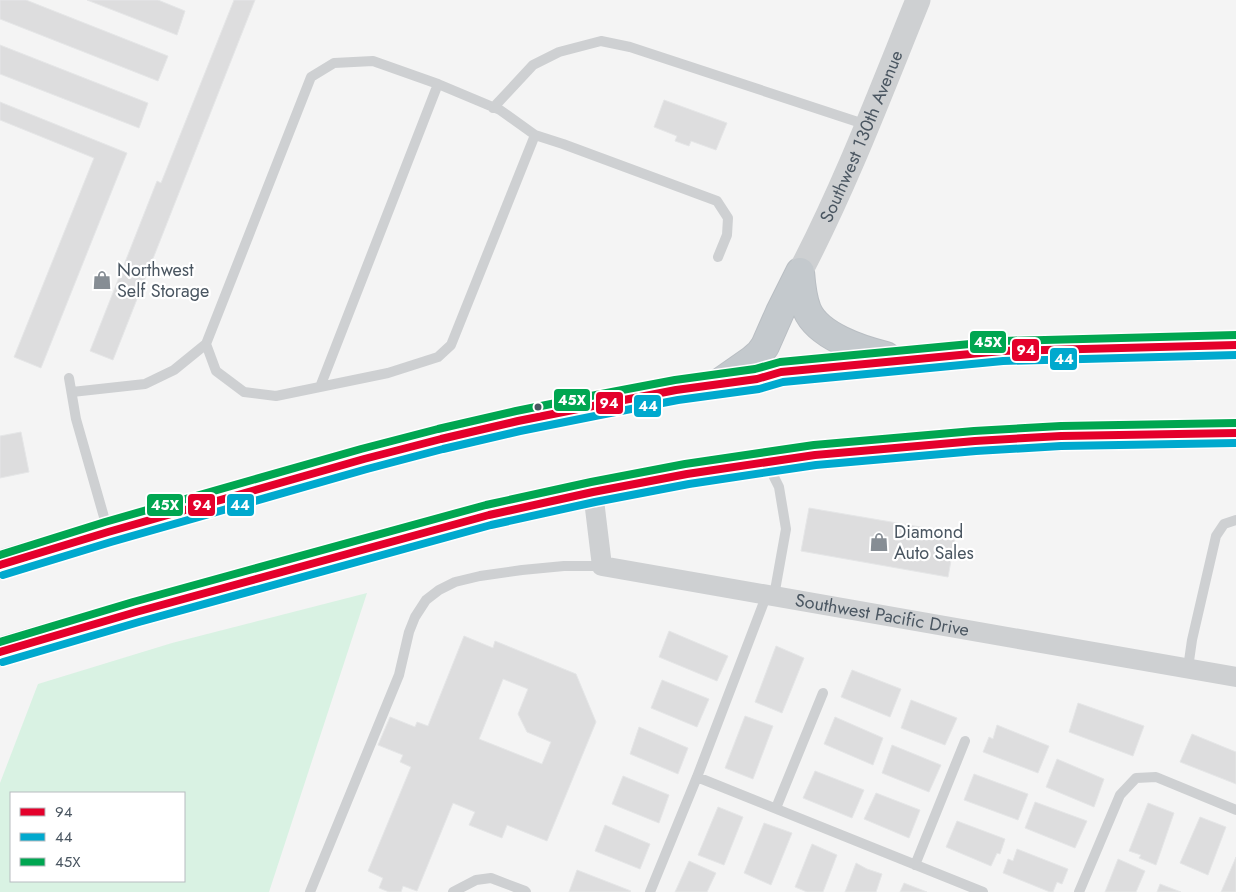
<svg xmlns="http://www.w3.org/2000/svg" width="1236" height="892" font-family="Jost,sans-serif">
	<rect width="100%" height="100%" fill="#f4f4f4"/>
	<path fill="#d9f2e3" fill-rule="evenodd" d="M367,593L269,892H0V783L38,684L172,643ZM11,793H184V881H11Z"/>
	<path fill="#ddddde" stroke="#e5e6e7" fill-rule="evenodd" d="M0,0H26L168,56L158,81L0,19Z
		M87,0H158L185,11L177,35Z
		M234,0H255L113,360L90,351L157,181L161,183Z
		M0,45L148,103L139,128L0,74Z
		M664,100L727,123L716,150L691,141L689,146L675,141L677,136L654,127Z
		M0,102L127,153L41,368L14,357L94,158L0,120Z
		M21,432L29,472L0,478V436Z
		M809,508L956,533L948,577L801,551Z
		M669,631L728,656L717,681L659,657Z
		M464,636L493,648L495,641L576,674L596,722L547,841L507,825L502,838L469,825L475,812L453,803L417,891L403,886L401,892H389L379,888L383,878L368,871L411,767L400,762L403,755L378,745L390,717L415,727L417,722L428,726ZM503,679L528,689L518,714L527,732L551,742L542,764L479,739Z
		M776,646L804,658L782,713L755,702Z
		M852,670L901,689L890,717L841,697Z
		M662,680L709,699L697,727L651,708Z
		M911,700L957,718L945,745L901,728Z
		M1078,703L1144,726L1133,756L1069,732Z
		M745,716L773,726L753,779L725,768Z
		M835,717L883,738L873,765L824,744Z
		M997,725L1049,746L1038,773L983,752L989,737L993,739Z
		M639,727L688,748L678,774L630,754Z
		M1192,734L1236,752V784L1180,762Z
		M892,745L941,765L929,792L882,773Z
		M1057,759L1104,779L1094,807L1046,787Z
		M815,771L864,790L852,818L803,798Z
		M974,774L1028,794L1018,820L964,800Z
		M623,776L669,795L659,823L612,804Z
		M876,793L920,810L909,838L864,819Z
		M1035,802L1087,821L1075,848L1025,828Z
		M1148,803L1174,813L1156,865L1139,858L1141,855L1129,851Z
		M718,807L743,817L724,865L698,855Z
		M1200,817L1226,827L1208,875L1180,863Z
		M957,821L1005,839L1000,854L997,853L991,866L946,847Z
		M764,823L792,833L771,885L744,873Z
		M605,825L650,844L640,869L595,851Z
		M812,844L837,855L823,892H807L795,887Z
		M1017,849L1068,869L1062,884L1057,882L1053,892H1050L1003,873L1008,859L1013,861Z
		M1236,857V892H1221Z
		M1118,859L1145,871L1136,892H1105Z
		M689,861L716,873L707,892H675Z
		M856,863L867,869L882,874L876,892H845Z
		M577,870L631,891L630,892H569Z
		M904,883L927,892H900Z
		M1160,884L1181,892H1157Z"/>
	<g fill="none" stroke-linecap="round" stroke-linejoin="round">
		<g stroke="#b9bec3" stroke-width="30">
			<path id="trunk" d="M800,272C801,285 802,298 807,310C818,336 861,350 886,356
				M722,381L752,360L760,353L765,346L780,312L800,272
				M0,565L108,532L364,459L441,439L518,421L598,405L676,390L757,379L781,372L1002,351L1236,345
				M0,652L136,612L489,515L593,492L687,474L815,455L975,441L1061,436L1236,433"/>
		</g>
		<path stroke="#ced0d2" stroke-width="10" d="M493,108L533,65L559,52L601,41L630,47L867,125
			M206,344L216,371L244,392L276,396L388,373L438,357L451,345L535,135
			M69,378L76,419L108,531
			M320,387L438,84
			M72,392L145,384L174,370L206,344L311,77L334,63L373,61L438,84L500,110L535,135L563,144L717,201L728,218L727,235L718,257
			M767,463L779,487L786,529L774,596
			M1188,668L1192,640L1216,536L1224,524L1236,520
			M697,777L983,892
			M776,808L823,693
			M915,865L965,741
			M310,892L399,675L409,632L415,617L426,600L439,590L455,582L480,576L522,570L564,566H602
			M453,892L476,880L491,878L525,891L526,892
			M650,892L697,777L767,594
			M1079,892L1120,795L1136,778L1156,777L1236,810"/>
		<path stroke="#ced0d2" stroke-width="20" id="s1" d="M593,492L602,566L1236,677"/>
		<path stroke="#ced0d2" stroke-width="25" id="s2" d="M800,272C846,184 881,91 918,0"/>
		<use href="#trunk" stroke="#c4c9cd" stroke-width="28"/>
		<g stroke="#fff" stroke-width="11">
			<path id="bus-1" d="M0,565L108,532L364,459L441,439L518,421L598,405L676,390L757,379L781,372L1002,351L1236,345
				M0,652L136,612L489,515L593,492L687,474L815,455L975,441L1061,436L1236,433"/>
		</g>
		<g stroke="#fff" stroke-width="11">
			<path id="bus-2" d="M3,575L111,542L367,469L443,449L520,431L600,415L678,400L759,389L783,382L1003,361L1236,355
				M3,662L139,622L491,525L595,502L689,484L816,465L976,451L1061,446L1236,443"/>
		</g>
		<g stroke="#fff" stroke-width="11">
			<path id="bus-3" d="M0,555L105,522L361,449L438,429L516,411L596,395L675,380L755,369L780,362L1002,341L1236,335
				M0,642L133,602L486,505L591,482L685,464L814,445L974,431L1061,426L1236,423"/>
		</g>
		<use href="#bus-1" stroke="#e4002b" stroke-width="8"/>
		<use href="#bus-2" stroke="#00a9ce" stroke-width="8"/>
		<use href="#bus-3" stroke="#00a651" stroke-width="8"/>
	</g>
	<defs>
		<g id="shop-bare" transform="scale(1.5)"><path d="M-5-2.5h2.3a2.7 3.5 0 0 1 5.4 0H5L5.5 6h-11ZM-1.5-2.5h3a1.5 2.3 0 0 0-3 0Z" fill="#868d94" stroke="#fff" stroke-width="2.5" paint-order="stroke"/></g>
	</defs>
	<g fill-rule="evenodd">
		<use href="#shop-bare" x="102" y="280"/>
		<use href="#shop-bare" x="879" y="542"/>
	</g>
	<circle fill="#4a5661" stroke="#fff" stroke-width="2" cx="538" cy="407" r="4.5"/>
	<g text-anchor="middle" stroke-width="4.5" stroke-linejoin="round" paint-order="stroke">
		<g font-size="18" fill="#4a5661" stroke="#fff">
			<text dy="6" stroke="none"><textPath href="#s2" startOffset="149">Southwest 130th Avenue</textPath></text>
			<text dy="6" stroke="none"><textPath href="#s1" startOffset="359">Southwest Pacific Drive</textPath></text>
		</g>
		<g font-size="18" fill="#4a5661" stroke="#fff" text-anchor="start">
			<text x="117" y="276">Northwest<tspan x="117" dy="21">Self Storage</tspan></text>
			<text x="894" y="538">Diamond<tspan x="894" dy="21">Auto Sales</tspan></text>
		</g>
	</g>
	<g stroke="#fff" stroke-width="2">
		<rect x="969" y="330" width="38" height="24" rx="5" fill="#00a651"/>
		<rect x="1011" y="338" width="29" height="24" rx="5" fill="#e4002b"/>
		<rect x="1049" y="347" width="29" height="24" rx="5" fill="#00a9ce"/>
		<rect x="553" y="388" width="38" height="24" rx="5" fill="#00a651"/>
		<rect x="595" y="391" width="29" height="24" rx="5" fill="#e4002b"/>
		<rect x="633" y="394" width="29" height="24" rx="5" fill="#00a9ce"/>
		<rect x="146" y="493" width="38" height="24" rx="5" fill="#00a651"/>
		<rect x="226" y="493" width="29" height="24" rx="5" fill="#00a9ce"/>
		<rect x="187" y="493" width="29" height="24" rx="5" fill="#e4002b"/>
	</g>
	<g font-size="14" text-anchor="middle" font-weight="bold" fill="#fff">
		<text x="988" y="347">45X</text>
		<text x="1026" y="355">94</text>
		<text x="1064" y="364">44</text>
		<text x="572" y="405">45X</text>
		<text x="609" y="408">94</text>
		<text x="648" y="411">44</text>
		<text x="165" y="510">45X</text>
		<text x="240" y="510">44</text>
		<text x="202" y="510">94</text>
	</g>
	<rect x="10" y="792" width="175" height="90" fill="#ffffff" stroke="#b7bbc0"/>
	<rect x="20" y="808" width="25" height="8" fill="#e4002b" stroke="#b7bbc0"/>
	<text x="55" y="817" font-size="15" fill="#4a5661">94</text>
	<rect x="20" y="833" width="25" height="8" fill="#00a9ce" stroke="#b7bbc0"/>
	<text x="55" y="842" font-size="15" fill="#4a5661">44</text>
	<rect x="20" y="858" width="25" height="8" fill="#00a651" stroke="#b7bbc0"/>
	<text x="55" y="867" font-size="15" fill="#4a5661">45X</text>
</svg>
